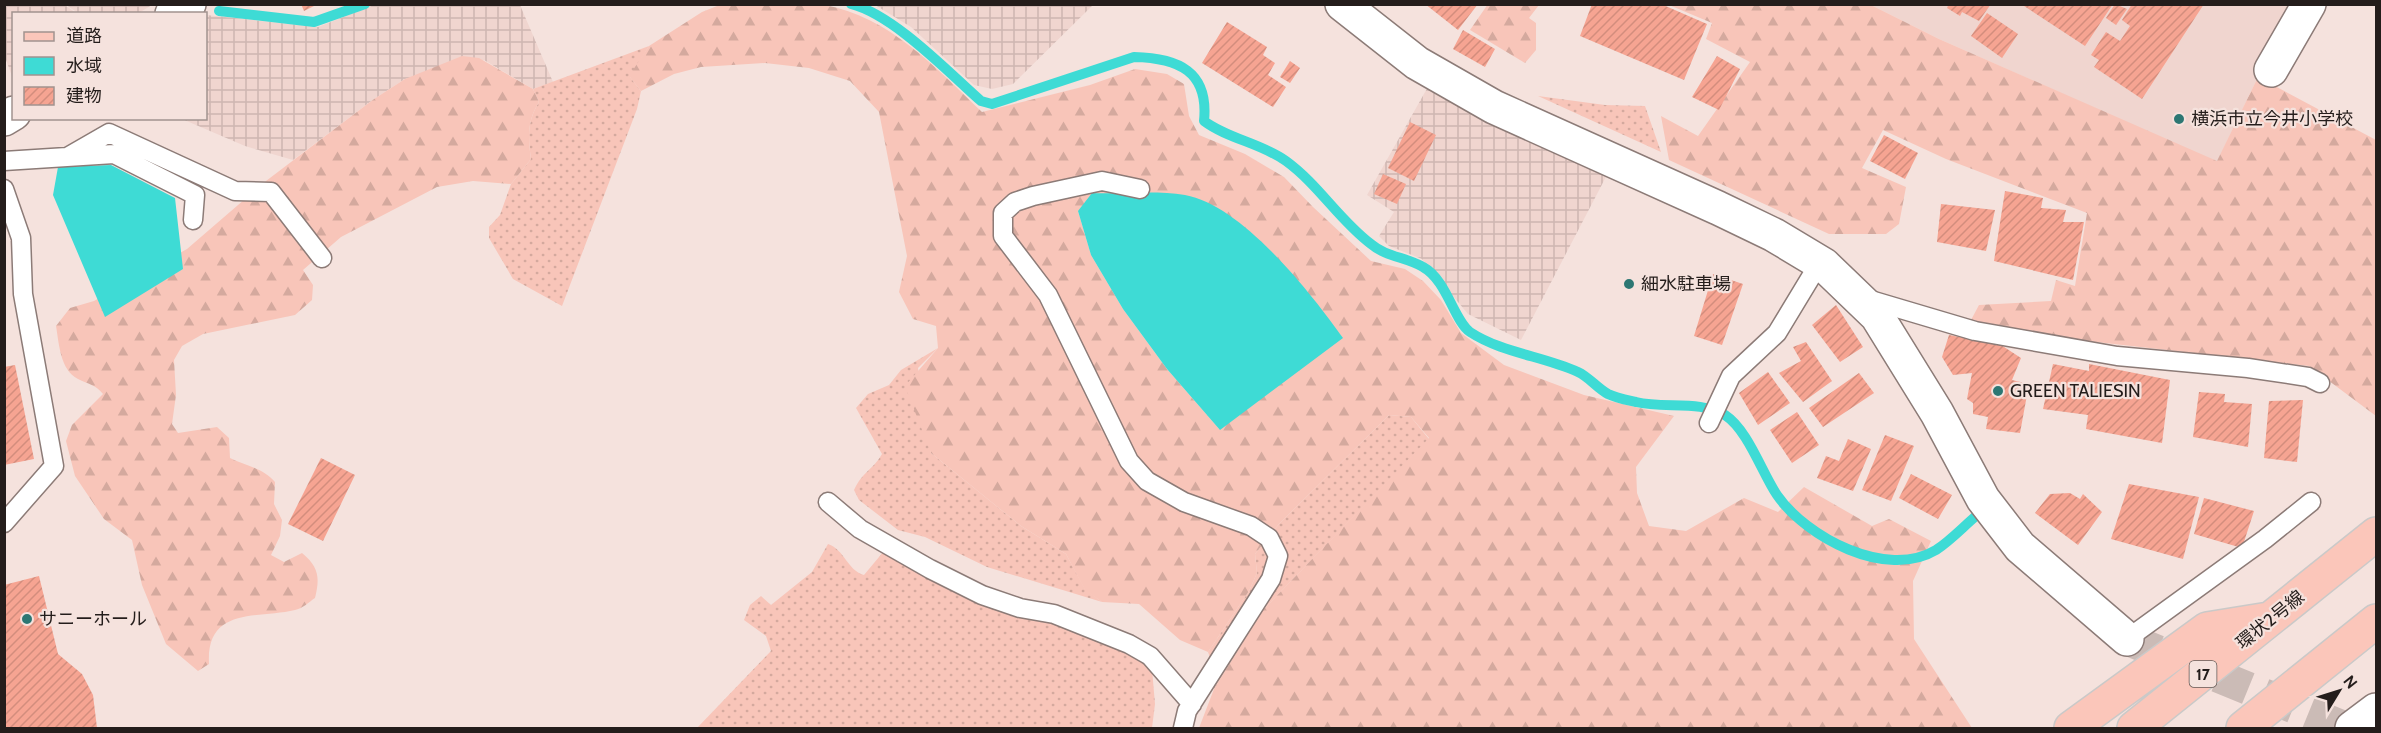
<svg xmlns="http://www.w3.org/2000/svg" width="2381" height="733" font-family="Cabin,'Noto Sans JP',sans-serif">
	<defs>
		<pattern id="industrial-grid" width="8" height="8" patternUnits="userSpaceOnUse" patternTransform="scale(1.5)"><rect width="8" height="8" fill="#f0d5cf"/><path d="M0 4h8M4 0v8" fill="none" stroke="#ceb6b1"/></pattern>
		<pattern id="grass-dots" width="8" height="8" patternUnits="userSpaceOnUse" patternTransform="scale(1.5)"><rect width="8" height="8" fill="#f8c5b9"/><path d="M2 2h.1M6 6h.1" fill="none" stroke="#d4a99e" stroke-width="1.8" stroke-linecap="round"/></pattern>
		<pattern id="forest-firs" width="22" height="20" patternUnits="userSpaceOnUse" patternTransform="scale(1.5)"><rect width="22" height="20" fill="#f8c5b9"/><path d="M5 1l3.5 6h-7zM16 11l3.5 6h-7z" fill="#d4a99e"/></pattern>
		<pattern id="building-hatch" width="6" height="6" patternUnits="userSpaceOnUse" patternTransform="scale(1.5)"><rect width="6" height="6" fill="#f6a492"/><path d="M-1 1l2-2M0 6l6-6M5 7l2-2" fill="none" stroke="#d38d7d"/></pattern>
	</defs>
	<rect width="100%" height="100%" fill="#f5e2dd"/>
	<path fill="#f0d5cf" d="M1871,5H2301L2258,77L2217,162L1939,39Z"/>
	<path fill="url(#industrial-grid)" d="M4,5H65L76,13L14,14L13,79L5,57Z
		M66,5H152L137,14L78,13Z
		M374,5H520L553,82L533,89L484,60L405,79L374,99L293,160L245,146L182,119L206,118V15L318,27Z
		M875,5H1093L1013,84L992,89L974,85L911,27Z
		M1429,85L1609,171L1521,340L1468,314L1422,259L1389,246L1379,236L1394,212L1367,195Z"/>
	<path fill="url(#grass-dots)" d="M649,46L630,77L641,91L637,109L562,306L513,279L489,238V227L500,215L511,184L531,159C528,138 527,121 539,102L533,89Z
		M1538,96L1605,105L1645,106L1661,152Z
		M938,348L918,368L931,453L1021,526L1066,554L1085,589L1102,602L987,567L925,537L898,530L859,500L854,490C863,471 872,471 882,454L856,408L868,394L889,385L901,370Z
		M1389,415L1411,417L1429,439L1262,611L1214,689V668L1208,652L1249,591L1257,573L1255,554L1279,524Z
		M828,544C845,550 847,570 864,575L884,551L977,600L1029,619L1059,622L1138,658L1152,669L1155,704L1152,728H697L771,651L766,636L744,620L750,605L761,596L771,605L812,572Z"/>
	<path fill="url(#forest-firs)" fill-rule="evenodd" d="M722,4C752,5 795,0 824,5C889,16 936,68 982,112L1090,85L1135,69L1167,74L1184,84L1189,116L1199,135L1245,154L1284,177L1313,207L1371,261L1405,269L1423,281L1441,300L1461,333L1504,365L1584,395L1674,416L1636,467L1637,493L1649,526L1686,531L1744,498L1778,512L1804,487L1872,526L1889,519L1931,541L1913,581L1914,639L1972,728H1199L1214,689L1262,611L1429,438L1411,417L1389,415L1279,524L1255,554L1257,573L1249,591L1208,652L1180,640L1139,604L1102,602L1085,590L1066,554L1021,526L931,453L905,386L938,348L936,326L913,319L899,292L907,256L879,112L850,81L809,68L765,63L701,67L674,74L641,91L629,76L649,46L702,12ZM1078,211L1220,430L1167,369L1123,309L1091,255Z
		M1488,4L1539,5L1529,18L1536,23V50L1525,63L1470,30Z
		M1669,5H1871L1939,39L2217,161L2258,77L2376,140V416L2309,366L2070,339L1971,320L1979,305L2051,301L2056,280L2075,286L2087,213L1946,159L1883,130L1862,168L1906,187L1899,224L1886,234H1829L1669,160L1661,116L1698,136L1750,62L1706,39L1712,23Z
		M462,56L479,58L533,89L539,102C527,121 528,138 531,159L511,184L473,181L437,187L341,237L303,270L313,285L312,300L295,315L203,334L182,346L174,360L176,395L172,424L178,433L217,427L229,438L230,458C246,466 263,468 275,482L274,504L282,520L280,536L271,555L284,562L302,553C319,567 320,578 315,598C309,602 302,609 295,610C258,619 206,606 209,664L198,671L166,644L142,585L132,540L104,519L75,476L66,441L72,425L103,394C96,385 88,384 78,379C60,370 59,343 56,326L70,308L94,301L187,249L266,181L374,99L405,79Z"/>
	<path fill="#3edbd5" d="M111,165L175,198L183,269L105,317L53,195L58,167Z
		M1092,193C1122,194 1156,190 1185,195C1242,205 1311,293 1343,338L1220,430L1167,369L1123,309L1091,255L1078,211Z"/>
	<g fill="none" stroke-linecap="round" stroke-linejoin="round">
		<path stroke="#3edbd5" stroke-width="10" d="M851,4C894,15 948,72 981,101L992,104L1134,57C1178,58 1209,71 1204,121C1228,139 1261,143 1286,161C1319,185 1339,220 1371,244C1386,257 1406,257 1423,267C1447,280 1454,321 1470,332C1502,353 1543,356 1578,372C1589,377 1597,388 1608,394C1616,398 1627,400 1636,402C1664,409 1700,400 1725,415C1748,430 1762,473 1777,495C1806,537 1886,580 1936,550C1950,541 1963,527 1976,516
			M219,11L314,22L365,4"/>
	</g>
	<path fill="url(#building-hatch)" d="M301,4H318L304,11Z
		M1425,4H1478L1458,30Z
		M1592,4H1661L1707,24L1684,80L1580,36Z
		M1949,4H1991L1979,21L1962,12L1960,16L1947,8Z
		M2021,4H2113L2085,46Z
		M2115,4L2127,9L2116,25L2106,18Z
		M2132,4H2204L2142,99L2094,67L2099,60L2091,55L2106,32L2120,41L2130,26L2122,20Z
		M1987,13L2018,34L2002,58L1971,36Z
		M1227,22L1267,47L1263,55L1275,63L1268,75L1286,87L1273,107L1202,63Z
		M1463,30L1495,49L1485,67L1453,49Z
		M1717,56L1740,69L1719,110L1692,97Z
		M1290,61L1300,68L1290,83L1280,77Z
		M1410,122L1436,135L1414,181L1388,168Z
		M1884,135L1918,153L1905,179L1870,161Z
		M1383,174L1406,184L1397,204L1374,194Z
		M2005,191L2043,198L2041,208L2066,210L2063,222H2084L2073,280L1994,261Z
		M1941,204L1995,210L1986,251L1937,242Z
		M1713,274L1743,284L1722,345L1694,336Z
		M1836,305L1863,347L1840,362L1812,325Z
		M1949,335L2001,345L2021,358L2012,380L2029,384L2020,433L1986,429L1988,417L1973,414V403L1967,399L1972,373L1953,375L1942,357Z
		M1806,342L1832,381L1803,402L1779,373L1801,361L1793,347Z
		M2053,364L2089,371V364L2170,380L2162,443L2086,429L2088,415L2043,409Z
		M15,365L34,459L4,465V367Z
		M1768,372L1790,403L1758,425L1739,393Z
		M1859,373L1874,393L1823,427L1809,408Z
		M2199,392L2225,394L2224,402L2252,404L2248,447L2193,437Z
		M2303,400L2297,462L2264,458L2269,401Z
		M1797,412L1819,445L1792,463L1770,430Z
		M1885,435L1914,446L1891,501L1862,490Z
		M1848,439L1871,449L1853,491L1817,478L1826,456L1839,461Z
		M321,458L355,475L323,541L288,524Z
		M1911,474L1952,495L1938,519L1899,498Z
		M2129,484L2199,497L2183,559L2111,539Z
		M2070,493L2080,499L2083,494L2102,512L2078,545L2035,513L2050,494Z
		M2204,498L2254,511L2242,548L2194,534Z
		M39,576L58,654L82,674L93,695L97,728H4V585Z"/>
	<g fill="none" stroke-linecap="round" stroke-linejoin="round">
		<path stroke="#cbbbb6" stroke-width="33" stroke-dasharray="33 16" stroke-linecap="butt" d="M2127,639L2345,728"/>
		<g stroke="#8c7b77" stroke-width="21">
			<path id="lane" d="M69,156L109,133L235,191L271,192L322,258
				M4,161L114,154L195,195L193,220
				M4,189L21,238L23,294L54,466L4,523
				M1140,189L1102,181L1033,196L1015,202L1003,213V236L1048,295L1129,461L1147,481L1184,502L1251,526L1269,538L1278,556L1271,579L1187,711L1183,728
				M1867,299L1975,331L2117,356L2248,368L2308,377L2320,383
				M1709,423L1731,376L1777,333L1820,262
				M828,502L860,529L930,569L982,595L1020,608L1054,614L1129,644L1150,656L1192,704
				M2127,639L2265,539L2311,502"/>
		</g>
		<g stroke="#8c7b77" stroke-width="36">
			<path id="street" d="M1342,4L1417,63L1494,107L1718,208L1774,235L1824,265L1877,316L1937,413L1983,499L2020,547L2127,639
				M172,14L189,4
				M2271,70L2309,4
				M4,119L14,113
				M2352,728L2376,710"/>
		</g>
		<g stroke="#cac9c8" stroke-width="36">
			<path id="primary" d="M2071,728L2207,629L2269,619
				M2134,728L2376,534
				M2243,728L2376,621"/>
		</g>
		<use href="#lane" stroke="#fff" stroke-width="18"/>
		<use href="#street" stroke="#fff" stroke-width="33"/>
		<use href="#primary" stroke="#fbc6ba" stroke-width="33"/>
	</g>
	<g fill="#2d7773" stroke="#f5e2dd" stroke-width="2">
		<circle cx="2179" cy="119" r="6"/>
		<circle cx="1629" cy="284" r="6"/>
		<circle cx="1998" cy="391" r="6"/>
		<circle cx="27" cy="619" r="6"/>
	</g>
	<g text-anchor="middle" stroke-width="4.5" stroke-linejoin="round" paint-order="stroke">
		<rect fill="#f5e2dd" stroke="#635855" stroke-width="1.5" x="2189.5" y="661" width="27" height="26" rx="4.5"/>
		<g font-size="16" font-weight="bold" fill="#241d1b">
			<text x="2203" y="680">17</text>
		</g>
		<g font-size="18" fill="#241d1b" stroke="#f5e2dd" text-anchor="start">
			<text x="2191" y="125">横浜市立今井小学校</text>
			<text x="1641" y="290">細水駐車場</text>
			<text x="2010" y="397">GREEN TALIESIN</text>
			<text x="39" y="625">サニーホール</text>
		</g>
		<g font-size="18" fill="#241d1b" stroke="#f5e2dd">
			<text transform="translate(2270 620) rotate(-39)" y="6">環状2号線</text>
		</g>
	</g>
	<rect width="2381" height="733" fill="none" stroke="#241d1b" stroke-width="12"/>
	<rect x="12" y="12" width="195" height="108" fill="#f5e2dd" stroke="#a1938f" stroke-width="1.5"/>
	<rect x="24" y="32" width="30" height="9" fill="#fbc6ba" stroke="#a1938f" stroke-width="1.5"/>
	<text x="66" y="42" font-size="18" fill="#241d1b">道路</text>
	<rect x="24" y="57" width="30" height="18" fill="#3edbd5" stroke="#a1938f" stroke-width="1.5"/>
	<text x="66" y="72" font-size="18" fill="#241d1b">水域</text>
	<rect x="24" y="87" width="30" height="18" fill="url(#building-hatch)" stroke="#a1938f" stroke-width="1.5"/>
	<text x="66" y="102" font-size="18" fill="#241d1b">建物</text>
	<g transform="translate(2339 691) rotate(52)" stroke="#f5e2dd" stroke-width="4.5" paint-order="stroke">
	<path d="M0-4.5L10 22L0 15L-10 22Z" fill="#241d1b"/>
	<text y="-9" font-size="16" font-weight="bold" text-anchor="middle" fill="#241d1b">N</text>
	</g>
</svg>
